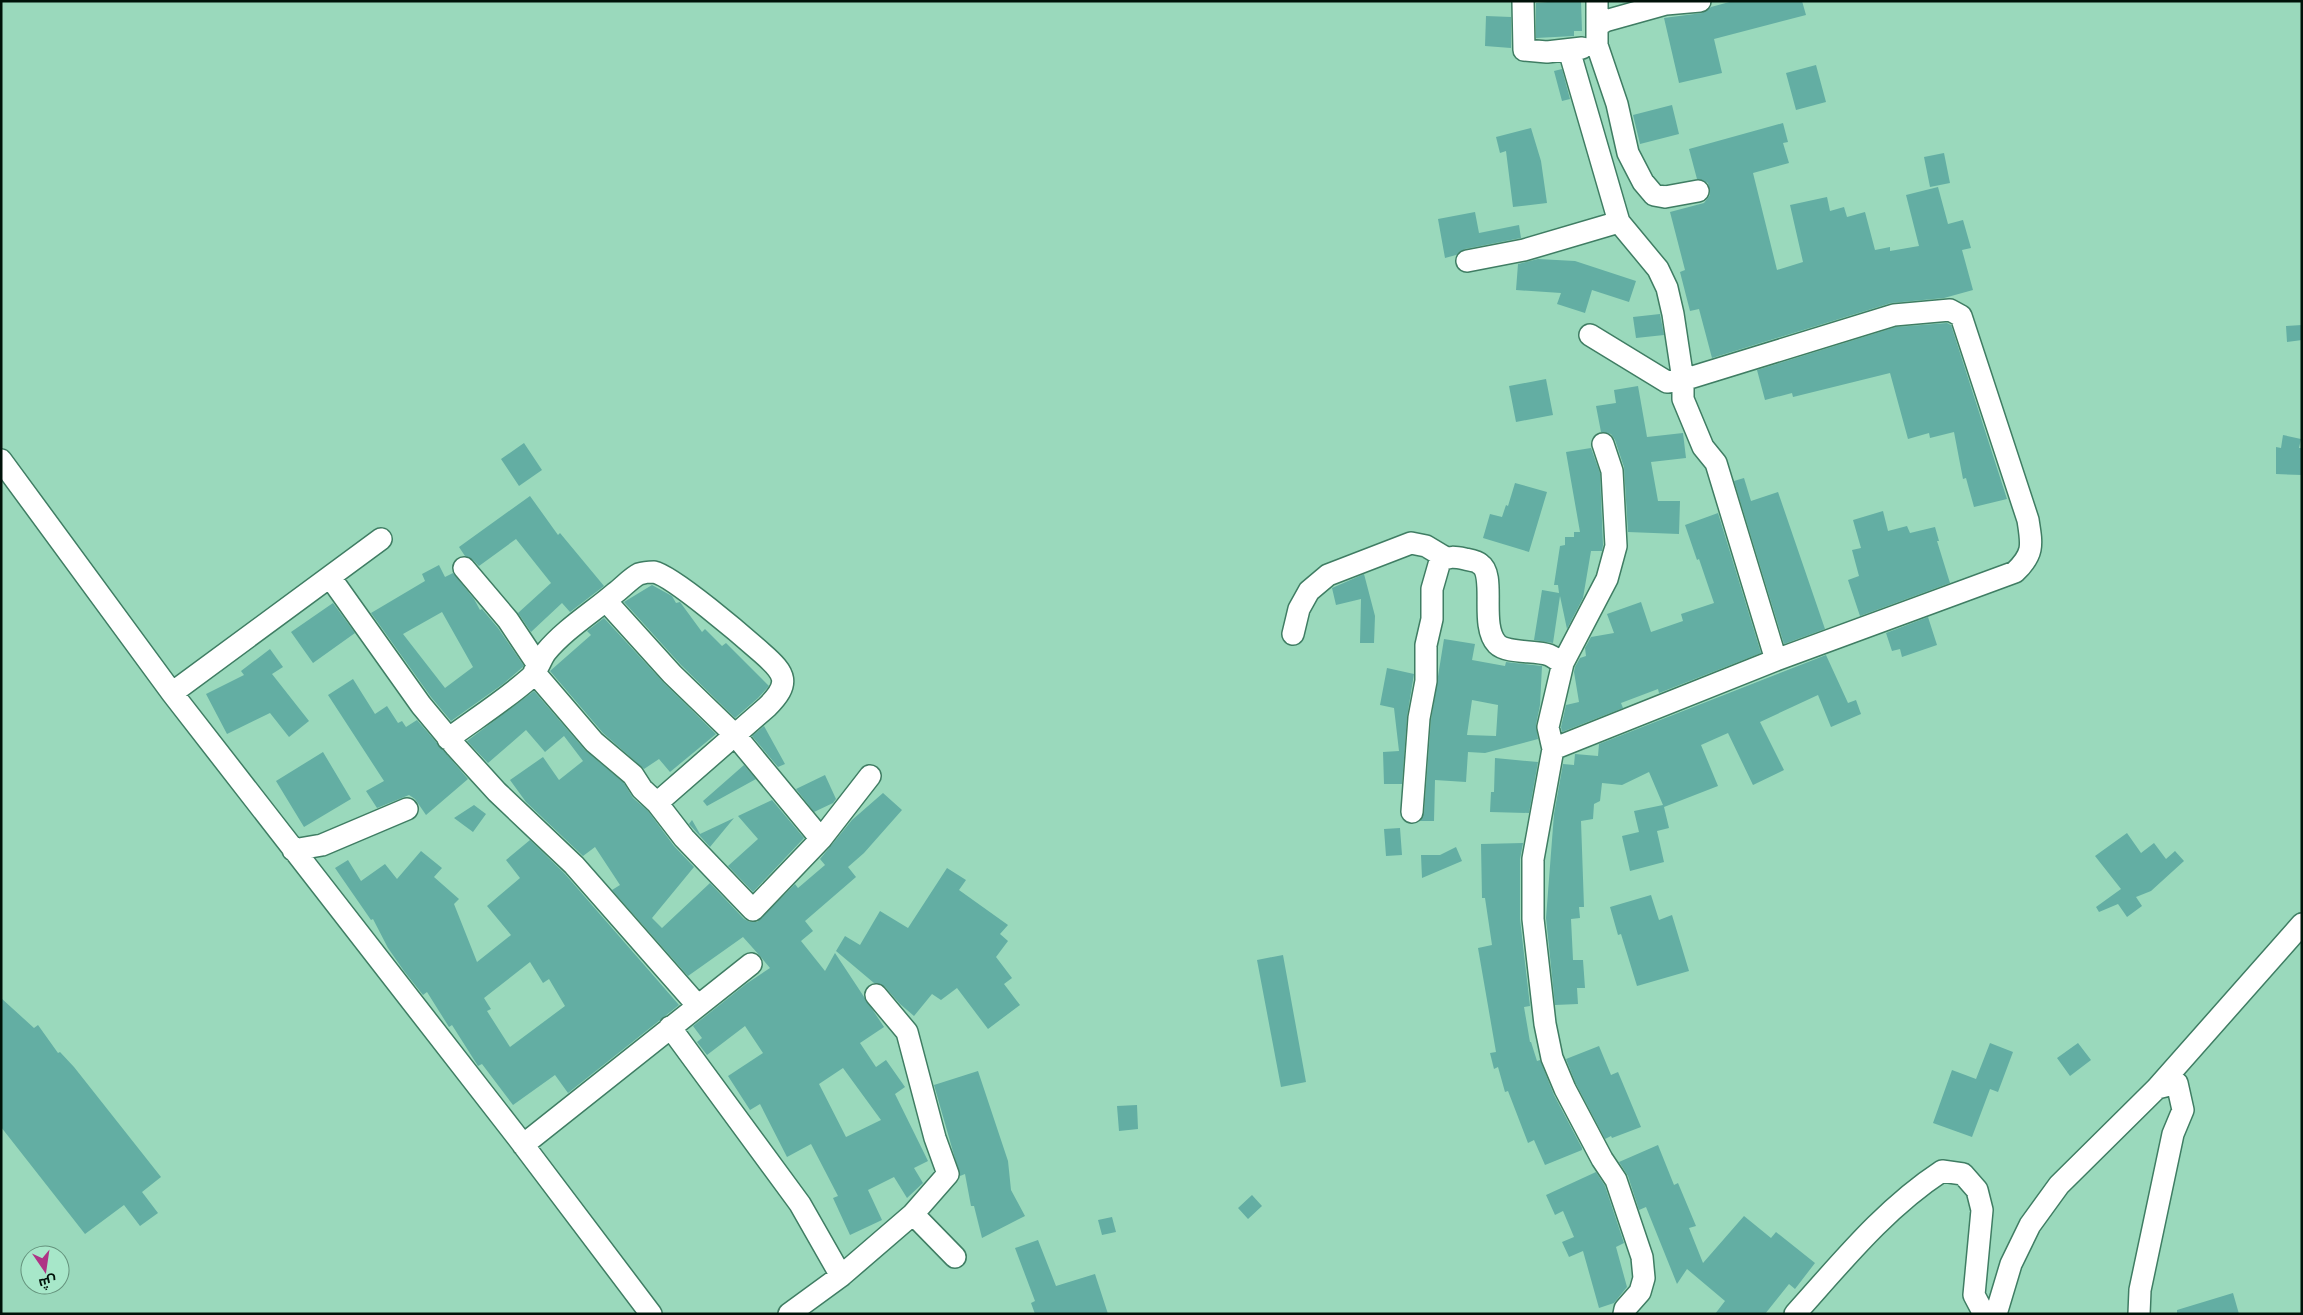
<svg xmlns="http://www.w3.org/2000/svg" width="2303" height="1315" font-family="'Noto Serif',Cairo,serif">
	<rect width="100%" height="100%" fill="#9ad9bc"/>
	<path fill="#63aea3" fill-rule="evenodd" d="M1559,1H1581L1582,31H1574V36L1536,38V3Z
		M1733,1H1802L1806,15L1714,39L1722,73L1679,83L1664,18L1702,13L1711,7Z
		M1486,16L1511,17V48L1485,46Z
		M1816,65L1826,102L1796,110L1786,73Z
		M1562,69L1570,99L1562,101L1554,71Z
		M1672,105L1679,134L1640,144L1633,115Z
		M1783,123L1788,142L1783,143L1789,163L1753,173L1777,270L1803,262L1790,205L1827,197L1830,211L1844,207L1847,217L1865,212L1875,250L1890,247V251L1919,246L1906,195L1938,187L1948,224L1963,220L1971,248L1962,250L1973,290L1944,298L1891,303L1712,358L1699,309L1690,311L1680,272L1685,270L1670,212L1704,203L1710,195L1708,183L1697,179L1689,149Z
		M1531,128L1541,161L1547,203L1513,207L1506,151L1500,153L1496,137Z
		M1944,153L1950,183L1930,187L1924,157Z
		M1475,212L1479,233L1519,225L1521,238L1465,249L1456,255L1445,258L1438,219Z
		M1538,259L1575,261L1636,281L1629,302L1592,290L1585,313L1557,304L1561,293L1516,290L1518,264Z
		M1660,314L1664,335L1636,338L1633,317Z
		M1947,323L1951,325L2007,499L1974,507L1966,478L1963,479L1954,432L1930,438L1929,433L1908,439L1890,373L1793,397L1792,393L1765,400L1757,370L1896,327Z
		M2302,325V340L2287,342L2286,326Z
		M1546,379L1553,415L1516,422L1509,386Z
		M1638,386L1647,437L1683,433L1686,458L1651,462L1658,501H1680L1679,534L1628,532L1624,467L1615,440L1611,434L1601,432L1596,406L1616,403L1614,390Z
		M2283,435L2301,439L2299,448H2302V475L2276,474V447L2281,448Z
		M524,443L542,470L519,486L501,459Z
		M1591,448L1600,473L1603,545L1602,551H1591L1583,598L1567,629L1560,596L1553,643L1534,640L1542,590L1559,593L1558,585H1554L1560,546L1565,545V537H1574V532H1580L1566,452Z
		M1744,478L1751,501L1778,492L1825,629L1784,644L1734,481Z
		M1515,483L1547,492L1529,552L1483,538L1490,514L1502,517L1506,505L1508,506Z
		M530,496L558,535L560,533L604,586L570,612L562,603L531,632L518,613L551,583L516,539L479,566L473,560L465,556L459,547Z
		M1883,511L1888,531L1907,526L1910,533L1935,527L1939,541H1937L1950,583L1860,616L1848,580L1859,576L1852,550L1861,548L1853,520Z
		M1718,513L1761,653L1659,693L1658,689L1621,703L1623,708L1562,732L1561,727L1566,705L1579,702L1574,672L1575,667L1580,658L1586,656L1585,648L1591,637L1614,633L1607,614L1641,602L1651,632L1683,621L1681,614L1714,603L1699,559L1697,560L1685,525Z
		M439,565L445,577L453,573L474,599L480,610L482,609L498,628L524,666L503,684L451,721L431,697L371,613L425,581L422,574ZM442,612L473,667L445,688L403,634Z
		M1364,574L1375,616L1374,643H1360L1361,599L1336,605L1332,588Z
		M652,585L672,596L676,603L680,602L702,632L705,629L722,646L726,643L769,686L758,698L735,718L681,665L624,602Z
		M333,603L355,633L313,663L291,632Z
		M1928,617L1937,645L1902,657L1900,649L1892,651L1886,633Z
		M604,618L663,682L716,734L670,772L659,759L644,769L603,733L550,671L591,635L587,631Z
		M1444,639L1475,644L1472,660L1505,666L1506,662L1542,666L1540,705L1536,725L1538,739L1485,753L1468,752L1466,782L1435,780L1434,821H1420L1424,813L1431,720ZM1472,700L1498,705L1496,736L1467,735Z
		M270,649L283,667L272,674L309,721L289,737L270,713L227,734L206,694L244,675L241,671Z
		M1826,655L1848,703L1856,700L1861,714L1831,727L1818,695L1760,722L1784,770L1753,785L1728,733L1701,745L1718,786L1664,807L1669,828L1657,831L1664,862L1630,871L1622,836L1639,832L1634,811L1663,805L1649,772L1622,785L1602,783L1600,801L1594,804L1593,819L1581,821L1584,907H1579L1580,918L1571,919L1573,960H1583L1585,988H1577L1578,1004L1555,1005L1546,918L1554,814L1563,764L1574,765L1575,754L1598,756L1599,744Z
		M1387,668L1414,674L1407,717L1402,784H1384L1383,752L1399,751L1394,708L1380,705Z
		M353,679L375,714L387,706L398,723L402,721L406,727L417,720L468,779L426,815L415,799L409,795L377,808L366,791L384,781L328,695Z
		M534,691L585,750L624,783L633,798L648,811L674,846L694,867L652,918L662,928L710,883L744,919L750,922H757L795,884L798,888L825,865L820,859L852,820L883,793L902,810L864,853L848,867L856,877L805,921L813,931L801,941L825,971L835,953L884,1027L860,1043L876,1067L886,1060L905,1087L895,1094L928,1161L914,1168L923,1183L907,1198L894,1177L868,1190L882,1220L850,1235L833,1198L838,1196L811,1144L787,1157L760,1104L750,1110L728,1076L763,1053L745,1026L707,1055L697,1042L702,1038L693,1026L746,984L770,968L760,956L743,937L688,976L612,890L620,885L595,847L583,856L526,802L510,780L543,757L559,780L583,761L564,736L545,752L526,730L488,763L467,741ZM843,1068L881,1120L846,1137L819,1084Z
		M764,726L785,764L778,767L752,736Z
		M323,752L351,799L304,827L276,781Z
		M1495,758L1538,762L1529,813L1490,812L1491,792H1494Z
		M744,765L756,779L707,806L703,801Z
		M825,775L836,799L833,803L814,812L796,789Z
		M772,800L804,838L753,892L728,866L758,839L738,816Z
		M474,805L486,814L473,832L454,818Z
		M734,818L710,847L689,824L692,820L700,834Z
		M1400,828L1402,855L1386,856L1384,829Z
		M2127,833L2141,853L2154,843L2166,859L2175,851L2184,861L2151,891L2136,897L2142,906L2127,917L2118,904L2099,912L2096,907L2121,889L2095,856Z
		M530,840L565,874L679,1005L568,1093L555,1075L513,1105L482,1064L478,1066L452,1025L449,1027L427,992L423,995L404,971L388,948L373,919L371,920L335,868L348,860L361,881L385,864L397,879L421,851L442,868L434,877L459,899L454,904L477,962L511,935L487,906L520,878L506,860ZM530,962L543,983L549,979L565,1006L510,1047L487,1011L491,1009L484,998Z
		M1523,843L1520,859V919L1530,1006L1524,1007L1530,1042H1531L1537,1061L1540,1060L1554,1095L1582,1148V1150L1545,1165L1534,1140L1528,1143L1508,1091L1505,1092L1498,1067L1494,1069L1490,1053L1496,1052L1478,948L1492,945L1485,898H1482L1481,844Z
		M1456,847L1462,861L1422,878L1421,855H1440Z
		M947,868L966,880L959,890L1008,925L1000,934L1008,941L996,957L1012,978L1004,984L1020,1005L988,1029L957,988L941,1000L932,994L914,1016L900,1004L885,987L874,983L836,951L845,936L860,945L880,911L908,928Z
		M1651,895L1659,920L1672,915L1689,971L1637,986L1621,934L1618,935L1610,907Z
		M1283,955L1306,1082L1281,1087L1257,960Z
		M1,998L34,1028L38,1025L58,1053L60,1052L74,1067L161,1177L142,1192L158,1213L140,1226L124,1205L85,1234L1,1127Z
		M1990,1043L2013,1052L1998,1092L1990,1089L1972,1137L1933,1123L1952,1070L1976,1079Z
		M2078,1043L2091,1060L2070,1076L2057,1058Z
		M1599,1046L1611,1075L1618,1072L1641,1127L1612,1138L1611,1136L1605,1139L1576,1084L1566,1059Z
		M978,1071L1008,1161L1011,1190L1025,1216L982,1238L974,1206H971L965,1174L960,1176L934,1085Z
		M1137,1105L1138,1129L1119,1131L1117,1106Z
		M1658,1145L1674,1185L1678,1183L1696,1226L1689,1228L1703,1263L1744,1216L1771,1238L1776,1232L1815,1263L1795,1289L1789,1284L1765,1314H1715L1725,1301L1687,1269L1677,1284L1646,1207L1639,1210L1628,1176L1619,1162Z
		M1596,1172L1605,1186L1624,1243L1616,1247L1627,1287L1614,1303L1599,1308L1583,1251L1569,1257L1562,1242L1574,1237L1563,1211L1555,1215L1546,1195Z
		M1252,1195L1262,1206L1248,1219L1238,1208Z
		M1112,1217L1116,1232L1102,1235L1098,1220Z
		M1038,1240L1056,1286L1095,1274L1108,1314H1035L1031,1303L1035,1301L1015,1248Z
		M2233,1293L2239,1314H2177V1310Z"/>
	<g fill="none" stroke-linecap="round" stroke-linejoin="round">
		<g stroke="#3f7d63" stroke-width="24">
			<path id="minor" d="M1523,1L1524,50L1547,52L1582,48
				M1597,1V45L1617,104L1628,153L1643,182L1654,195L1665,197L1698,191
				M1597,26L1605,21L1666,4L1700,1
				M1569,50L1619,222L1658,269L1667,288L1673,314L1683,380V399L1703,447L1716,463L1776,660
				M1467,261L1524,250L1619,222
				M1603,444L1612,471L1616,546L1607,579L1563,663L1548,727L1553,749L1533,859V919L1545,1024L1552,1058L1565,1089L1602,1159L1616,1180L1642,1257L1644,1278L1640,1292L1625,1309L1624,1314
				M1,460L172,693L518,1138L651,1314
				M464,568L508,620L538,665
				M330,577L421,705L456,747L497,792L574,865L698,1006
				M606,601L672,674L735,735L821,839
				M1293,634L1299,609L1309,591L1328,575L1411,543L1426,546L1446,558
				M534,672L594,742L633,775L642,789L657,803L684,838L753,910L821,839L870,776
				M172,693L381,539
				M448,739C475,719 505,700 530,678C538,671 540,660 546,652C565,629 593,612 615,593C622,588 631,578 639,574C642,573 650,572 654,572C673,576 744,637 762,653C786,674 791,683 767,707L657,803
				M1553,749L1776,660L2015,572C2034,554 2032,545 2028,520L1961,316L1950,310L1894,315L1683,380L1667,382L1590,335
				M1412,812L1419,718L1426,681V645L1432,619V589L1440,561C1449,556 1455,557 1465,559C1470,560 1477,561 1480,564C1497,575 1479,625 1497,644C1507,654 1536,650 1549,655C1554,657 1558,661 1563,663
				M293,850L322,845L407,809
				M670,1027L800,1204L841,1276
				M523,1145L751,964
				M913,1214L955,1257
				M789,1314L841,1276L913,1214L948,1174L935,1138L907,1032L876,995
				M1795,1314C1841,1263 1884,1209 1942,1171L1963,1174L1977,1190L1982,1210L1974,1295L1984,1314
				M1996,1314L2011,1264L2030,1225L2059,1185L2157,1088L2302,924
				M2139,1314L2140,1290L2173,1134L2183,1110L2177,1083L2157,1088"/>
		</g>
		<use href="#minor" stroke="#fff" stroke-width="21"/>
	</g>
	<rect width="2303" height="1315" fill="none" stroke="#001209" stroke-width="5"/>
	<g transform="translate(45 1270) rotate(167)"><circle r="24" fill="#a7e7c9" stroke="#64927c"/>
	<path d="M0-4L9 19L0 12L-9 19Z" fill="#af3385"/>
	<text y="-8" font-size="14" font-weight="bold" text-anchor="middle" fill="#001209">ش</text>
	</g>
</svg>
